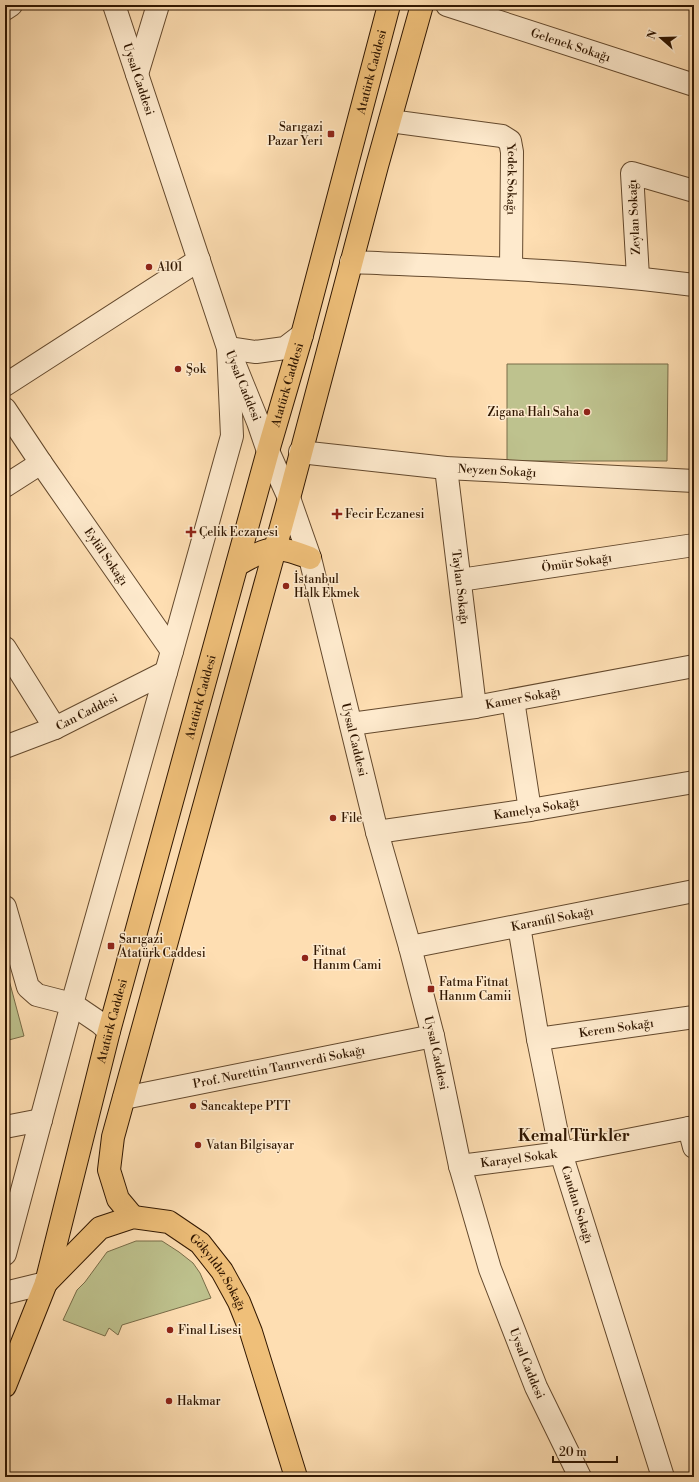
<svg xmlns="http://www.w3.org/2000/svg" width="699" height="1482" font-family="'Libre Bodoni',serif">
	<rect width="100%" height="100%" fill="#fedeb2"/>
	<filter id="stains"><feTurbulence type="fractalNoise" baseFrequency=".005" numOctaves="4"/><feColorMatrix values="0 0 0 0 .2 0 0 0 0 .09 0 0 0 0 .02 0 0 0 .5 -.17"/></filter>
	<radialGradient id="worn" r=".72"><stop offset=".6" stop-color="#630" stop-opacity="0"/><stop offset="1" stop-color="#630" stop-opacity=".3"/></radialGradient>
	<path fill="#bec28e" stroke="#786c48" d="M507,364H668L667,461H507Z
		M5,965L24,1036L5,1041Z
		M136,1241H162L179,1252L193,1263L200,1273L211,1298L122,1325L118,1335L109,1328L105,1336L63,1320L77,1290L85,1282L107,1252Z"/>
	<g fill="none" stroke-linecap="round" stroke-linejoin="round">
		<g stroke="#64492d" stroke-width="24">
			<g id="minor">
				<path id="s1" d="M114,5L228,348L258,422L268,451L289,498L310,558L377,832L410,947L433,1036L460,1166L490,1269L536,1387L580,1477"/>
				<path id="s2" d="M447,5L694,85"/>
				<path d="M5,9L11,5"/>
				<path d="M137,74L158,5"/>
				<path id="s3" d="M390,121L502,136L510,141L512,152L511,269"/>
				<path d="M351,262C466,267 580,270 694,285"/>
				<path d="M638,277L632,173L694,191"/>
				<path d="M5,385L199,260"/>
				<path id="s4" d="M5,409L41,463L172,651"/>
				<path id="s5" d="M300,452L446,468L694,481"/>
				<path id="s6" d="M446,468L475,707"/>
				<path d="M5,486L41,463"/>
				<path id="s7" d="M460,580L694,545"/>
				<path d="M5,648L55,728"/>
				<path d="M513,700L530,810"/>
				<path id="s8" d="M351,724L475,707L694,666"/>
				<path id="s9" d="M5,747L55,728L166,672"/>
				<path id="s10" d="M377,832L530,810L694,782"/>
				<path d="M5,907L28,987L37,995L72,1004L100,1023L109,1031"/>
				<path id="s11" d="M519,926L538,1039L561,1153L663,1477"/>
				<path id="s12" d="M410,947L694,891"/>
				<path id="s13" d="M538,1039L694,1017"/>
				<path id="s14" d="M124,1098L433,1036"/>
				<path d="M5,1127L41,1120"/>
				<path d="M689,1128L694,1147"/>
				<path id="s15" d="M460,1166L561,1153L694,1127"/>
				<path d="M5,1254L72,1004L172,651L232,436L228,348L256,352L285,348L302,335"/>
				<path d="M5,1293L46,1283"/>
			</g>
		</g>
		<g stroke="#311701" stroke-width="24">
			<g id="major">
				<path d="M237,565C271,546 274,544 310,558"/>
				<path d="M133,1217L118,1199L109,1170L113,1137L289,498L377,166L422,5"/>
				<path id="s16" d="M46,1283L100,1228L133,1217L169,1222L200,1243L222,1271L239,1302L251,1332L296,1477"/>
				<path id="s17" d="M5,1386L46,1283L109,1031L268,451L302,335L389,5"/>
			</g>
		</g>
		<use href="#minor" stroke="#feeacd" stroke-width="22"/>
		<use href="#major" stroke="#efbf79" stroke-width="22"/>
	</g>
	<g fill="#8f2418" stroke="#feeacd" stroke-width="1.5">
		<rect x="327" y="130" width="8" height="8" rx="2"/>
		<circle cx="149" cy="267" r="4"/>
		<circle cx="178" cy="369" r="4"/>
		<circle cx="587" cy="412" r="4"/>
		<path d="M335 508h4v4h4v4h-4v4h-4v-4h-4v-4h4z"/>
		<path d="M189 526h4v4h4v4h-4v4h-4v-4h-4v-4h4z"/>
		<circle cx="286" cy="586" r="4"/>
		<circle cx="333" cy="818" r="4"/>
		<rect x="107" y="942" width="8" height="8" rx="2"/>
		<circle cx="305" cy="958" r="4"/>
		<rect x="427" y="985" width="8" height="8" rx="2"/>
		<circle cx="193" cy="1106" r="4"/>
		<circle cx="198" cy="1145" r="4"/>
		<circle cx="170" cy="1330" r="4"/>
		<circle cx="169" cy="1401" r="4"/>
	</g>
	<g text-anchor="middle" stroke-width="3" stroke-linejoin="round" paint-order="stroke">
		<g font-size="12" fill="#311701" stroke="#feeacd">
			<text dy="4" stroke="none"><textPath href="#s2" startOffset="130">Gelenek Sokağı</textPath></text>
			<text dy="4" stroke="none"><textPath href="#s17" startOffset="1365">Atatürk Caddesi</textPath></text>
			<text dy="4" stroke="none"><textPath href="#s1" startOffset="78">Uysal Caddesi</textPath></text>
			<text dy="4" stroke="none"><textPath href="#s3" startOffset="161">Yedek Sokağı</textPath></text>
			<text transform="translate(634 217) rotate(-93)" y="4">Zeylan Sokağı</text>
			<text dy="4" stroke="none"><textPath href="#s1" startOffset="402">Uysal Caddesi</textPath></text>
			<text dy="4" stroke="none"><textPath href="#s17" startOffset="1041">Atatürk Caddesi</textPath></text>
			<text dy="4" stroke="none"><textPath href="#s5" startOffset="198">Neyzen Sokağı</textPath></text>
			<text dy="4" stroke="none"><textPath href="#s4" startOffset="179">Eylül Sokağı</textPath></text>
			<text dy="4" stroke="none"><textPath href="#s7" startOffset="118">Ömür Sokağı</textPath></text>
			<text dy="4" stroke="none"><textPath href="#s6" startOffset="120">Taylan Sokağı</textPath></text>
			<text dy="4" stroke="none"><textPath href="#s17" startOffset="717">Atatürk Caddesi</textPath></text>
			<text dy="4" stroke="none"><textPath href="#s8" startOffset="174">Kamer Sokağı</textPath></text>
			<text dy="4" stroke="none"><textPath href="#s9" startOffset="89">Can Caddesi</textPath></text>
			<text dy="4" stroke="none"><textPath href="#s1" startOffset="774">Uysal Caddesi</textPath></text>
			<text dy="4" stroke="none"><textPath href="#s10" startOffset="161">Kamelya Sokağı</textPath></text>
			<text dy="4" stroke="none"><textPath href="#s12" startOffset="145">Karanfil Sokağı</textPath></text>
			<text dy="4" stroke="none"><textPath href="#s17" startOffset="381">Atatürk Caddesi</textPath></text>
			<text dy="4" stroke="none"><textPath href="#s13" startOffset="79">Kerem Sokağı</textPath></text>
			<text dy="4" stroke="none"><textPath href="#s1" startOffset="1098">Uysal Caddesi</textPath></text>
			<text dy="4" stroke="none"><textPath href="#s14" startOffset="158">Prof. Nurettin Tanrıverdi Sokağı</textPath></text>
			<text dy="4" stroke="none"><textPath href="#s15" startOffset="59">Karayel Sokak</textPath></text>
			<text dy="4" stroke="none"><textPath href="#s11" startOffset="285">Candan Sokağı</textPath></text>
			<text dy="4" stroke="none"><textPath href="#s16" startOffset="220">Gökyıldız Sokağı</textPath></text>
			<text dy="4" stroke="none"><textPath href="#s1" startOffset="1422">Uysal Caddesi</textPath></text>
		</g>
		<g font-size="12" fill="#311701" stroke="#feeacd" text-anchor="start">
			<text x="323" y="131" text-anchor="end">Sarıgazi<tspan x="323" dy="14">Pazar Yeri</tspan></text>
			<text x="157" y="271">A101</text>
			<text x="186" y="373">Şok</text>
			<text x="579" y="416" text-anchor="end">Zigana Halı Saha</text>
			<text x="345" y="518">Fecir Eczanesi</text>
			<text x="199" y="536">Çelik Eczanesi</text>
			<text x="294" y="583">İstanbul<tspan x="294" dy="14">Halk Ekmek</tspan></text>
			<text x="341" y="822">File</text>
			<text x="119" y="943">Sarıgazi<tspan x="119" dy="14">Atatürk Caddesi</tspan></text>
			<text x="313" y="955">Fitnat<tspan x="313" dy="14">Hanım Cami</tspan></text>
			<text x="439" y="986">Fatma Fitnat<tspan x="439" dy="14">Hanım Camii</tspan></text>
			<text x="201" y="1110">Sancaktepe PTT</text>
			<text x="206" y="1149">Vatan Bilgisayar</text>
			<text x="178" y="1334">Final Lisesi</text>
			<text x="177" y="1405">Hakmar</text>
		</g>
		<g font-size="16" font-weight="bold" fill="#311701" stroke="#feeacd">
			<text x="574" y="1141">Kemal Türkler</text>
		</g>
	</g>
	<rect width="699" height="1482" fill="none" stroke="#fedeb2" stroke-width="20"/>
	<rect x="6" y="6" width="687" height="1470" fill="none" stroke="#311701" stroke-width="2"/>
	<rect x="10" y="10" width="679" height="1462" fill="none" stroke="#311701"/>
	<g transform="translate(661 38) rotate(290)" stroke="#feeacd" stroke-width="3" paint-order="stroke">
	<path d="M0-3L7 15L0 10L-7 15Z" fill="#311701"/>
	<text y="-6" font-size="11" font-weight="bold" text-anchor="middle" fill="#311701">N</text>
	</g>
	<path d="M553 1456v6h64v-6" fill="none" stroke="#311701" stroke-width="2"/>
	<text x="559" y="1456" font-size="12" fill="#311701" stroke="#feeacd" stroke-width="3" paint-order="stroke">20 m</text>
	<rect width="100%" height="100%" filter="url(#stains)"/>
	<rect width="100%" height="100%" fill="url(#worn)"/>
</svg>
